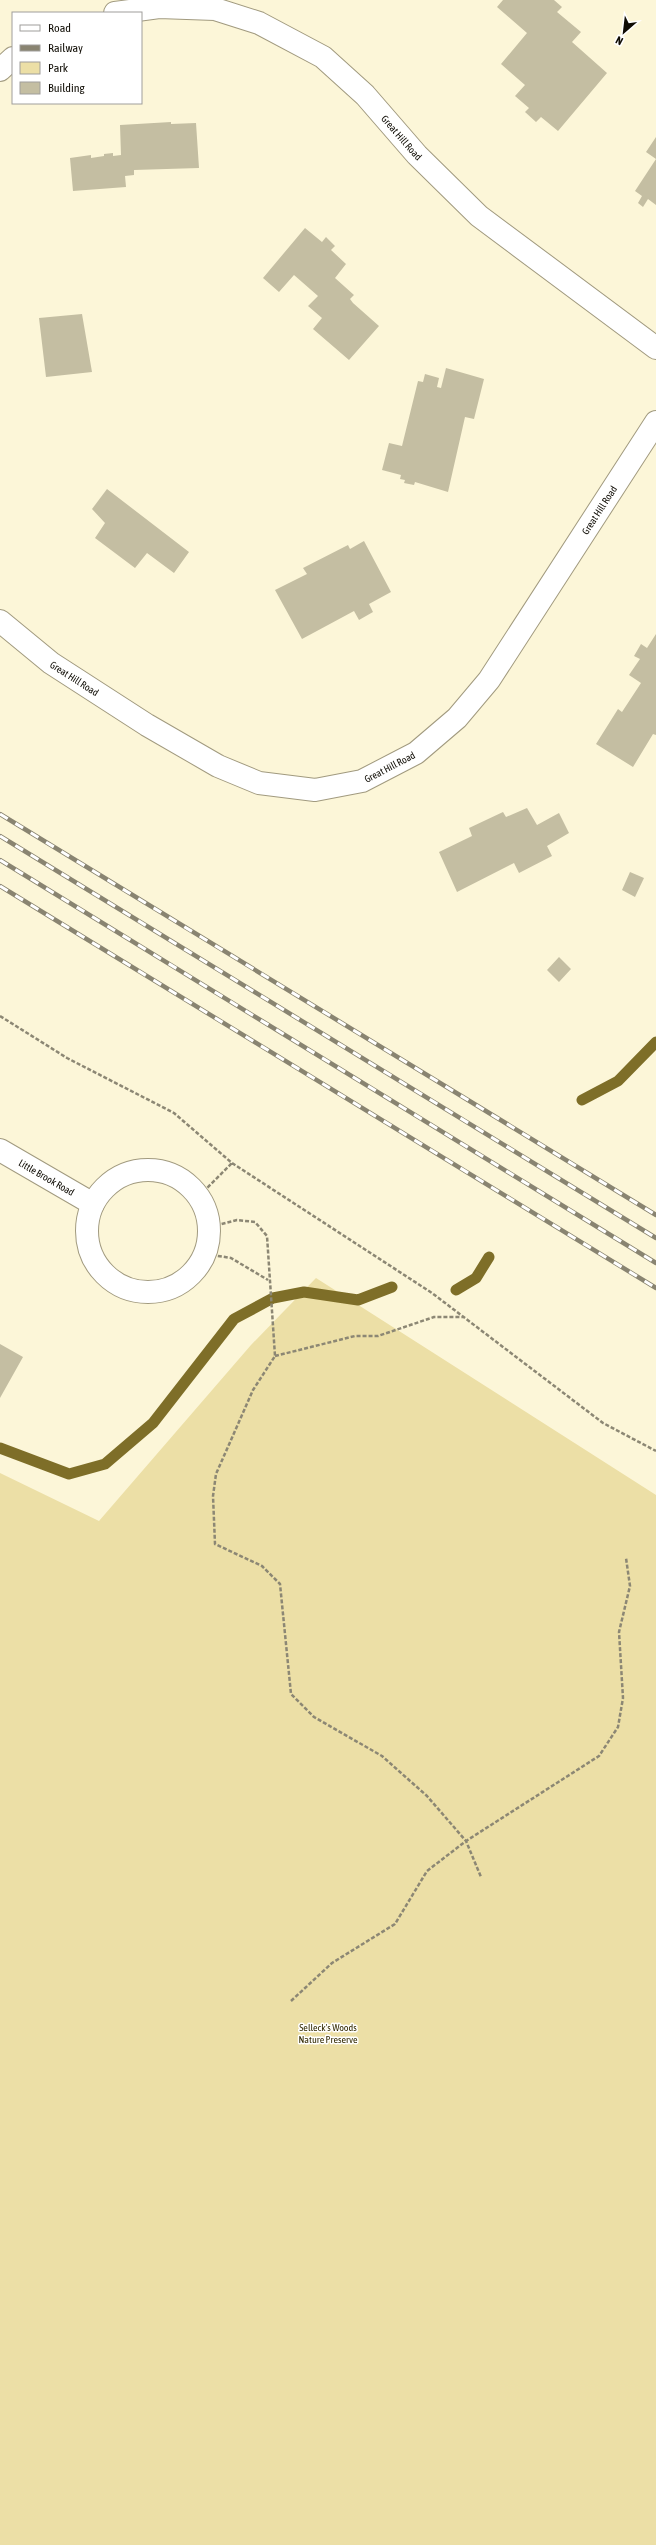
<svg xmlns="http://www.w3.org/2000/svg" width="656" height="2545" font-family="'Asap Condensed',sans-serif">
	<rect width="100%" height="100%" fill="#fcf6d8"/>
	<path fill="#ecdfa6" d="M316,1278L656,1495V2545H0V1473L99,1521L251,1345Z"/>
	<g fill="none" stroke-linecap="round" stroke-linejoin="round">
		<path stroke="#7e6e28" stroke-width="11" d="M582,1100L618,1081L656,1042
			M456,1290L476,1278L489,1257
			M0,1448L69,1474L105,1464L153,1423L234,1319L273,1298L304,1292L358,1300L392,1287"/>
	</g>
	<path fill="#c4bea2" d="M503,0H554L562,7L557,12L581,32L572,42L607,73L558,131L541,117L536,122L525,112L529,108L515,96L525,85L501,64L527,33L497,7Z
		M171,122V124L196,123L199,168L134,170V175L125,176L126,187L73,191L70,158L91,155V158L104,156V154L113,153V156L121,155L120,125Z
		M656,137V159L646,152Z
		M656,159V205L648,199L643,207L638,203L642,196L635,191Z
		M305,228L322,242L326,237L335,246L331,250L346,264L335,278L354,295L350,299L353,303L379,326L349,360L313,329L322,318L308,306L318,296L294,275L279,292L263,278Z
		M82,314L92,372L46,377L39,318Z
		M446,368L484,379L474,419L465,417L448,492L415,482L414,485L404,483L405,480L400,479L401,475L382,470L389,443L402,446L418,381L423,382L425,374L439,378L437,387L441,388Z
		M107,489L189,552L174,573L147,553L135,568L95,538L105,523L92,509Z
		M364,541L391,592L369,604L373,612L359,620L354,611L302,639L275,590L307,574L303,568L348,545L350,549Z
		M656,634V735L653,734L633,767L596,744L618,709L622,712L641,683L629,675L640,659L634,656L641,644L647,648Z
		M527,808L537,825L559,813L569,833L547,846L552,856L519,873L514,863L457,892L439,852L472,836L469,828L503,812L506,817Z
		M630,872L644,878L635,897L622,890Z
		M559,957L571,969L559,982L547,970Z
		M0,1344L23,1357L0,1398Z"/>
	<g fill="none" stroke-linecap="round" stroke-linejoin="round">
		<g stroke="#a19a7f" stroke-width="24">
			<g id="minor">
				<path id="s1" d="M115,13L159,7L215,9L259,23L323,57L365,95L417,155L479,216L656,348"/>
				<path d="M0,70L13,58"/>
				<path id="s2" d="M0,621L51,663L147,725L218,766L259,783L315,790L362,781L416,753L457,718L489,680L656,422"/>
				<path id="s3" d="M0,1150L93,1204"/>
				<circle cx="148" cy="1231" r="61"/>
			</g>
		</g>
		<path stroke="#8c8774" stroke-width="2.5" stroke-dasharray="4 2" stroke-linecap="butt" d="M0,1016L67,1058L174,1113L232,1163L432,1293L603,1423L656,1451
			M199,1196L232,1163
			M210,1227L237,1220L255,1222L267,1236L275,1356L253,1390L216,1474L213,1496L215,1544L262,1566L280,1584L291,1694L314,1717L382,1756L427,1796L466,1841L481,1877
			M206,1254L231,1258L268,1280
			M275,1356L355,1336H378L434,1317H463
			M291,2001L332,1963L395,1924L427,1871L466,1841L599,1756L618,1727L623,1698L619,1632L630,1586L626,1558"/>
		<use href="#minor" stroke="#fff" stroke-width="22"/>
		<g stroke="#898471" stroke-width="4.5">
			<path id="rail" d="M0,814L656,1215
				M0,836L656,1238
				M0,860L656,1263
				M0,886L656,1288"/>
		</g>
		<use href="#rail" stroke="#fff" stroke-width="3" stroke-dasharray="9" stroke-linecap="butt"/>
	</g>
	<g text-anchor="middle" stroke-width="3" stroke-linejoin="round" paint-order="stroke">
		<g font-size="10" fill="#0f0c04" stroke="#fff">
			<text dy="4" stroke="none"><textPath href="#s1" startOffset="332">Great Hill Road</textPath></text>
			<text dy="4" stroke="none"><textPath href="#s2" startOffset="778">Great Hill Road</textPath></text>
			<text dy="4" stroke="none"><textPath href="#s2" startOffset="94">Great Hill Road</textPath></text>
			<text dy="4" stroke="none"><textPath href="#s2" startOffset="442">Great Hill Road</textPath></text>
			<text dy="4" stroke="none"><textPath href="#s3" startOffset="54">Little Brook Road</textPath></text>
		</g>
		<g font-size="10" fill="#322900" stroke="#fff">
			<text x="328" y="2031">Selleck's Woods<tspan x="328" dy="12">Nature Preserve</tspan></text>
		</g>
	</g>
	<rect x="12" y="12" width="130" height="92" fill="#ffffff" stroke="#9f9e9b"/>
	<rect x="20" y="25" width="20" height="6" fill="#ffffff" stroke="#9f9e9b"/>
	<text x="48" y="32" font-size="12" fill="#0f0c04">Road</text>
	<rect x="20" y="45" width="20" height="6" fill="#898471" stroke="#9f9e9b"/>
	<text x="48" y="52" font-size="12" fill="#0f0c04">Railway</text>
	<rect x="20" y="62" width="20" height="12" fill="#ecdfa6" stroke="#9f9e9b"/>
	<text x="48" y="72" font-size="12" fill="#0f0c04">Park</text>
	<rect x="20" y="82" width="20" height="12" fill="#c4bea2" stroke="#9f9e9b"/>
	<text x="48" y="92" font-size="12" fill="#0f0c04">Building</text>
	<g transform="translate(624 32) rotate(208)" stroke="#ffffff" stroke-width="3" paint-order="stroke">
	<path d="M0-3L7 15L0 10L-7 15Z" fill="#0f0c04"/>
	<text y="-6" font-size="11" font-weight="bold" text-anchor="middle" fill="#0f0c04">N</text>
	</g>
</svg>
